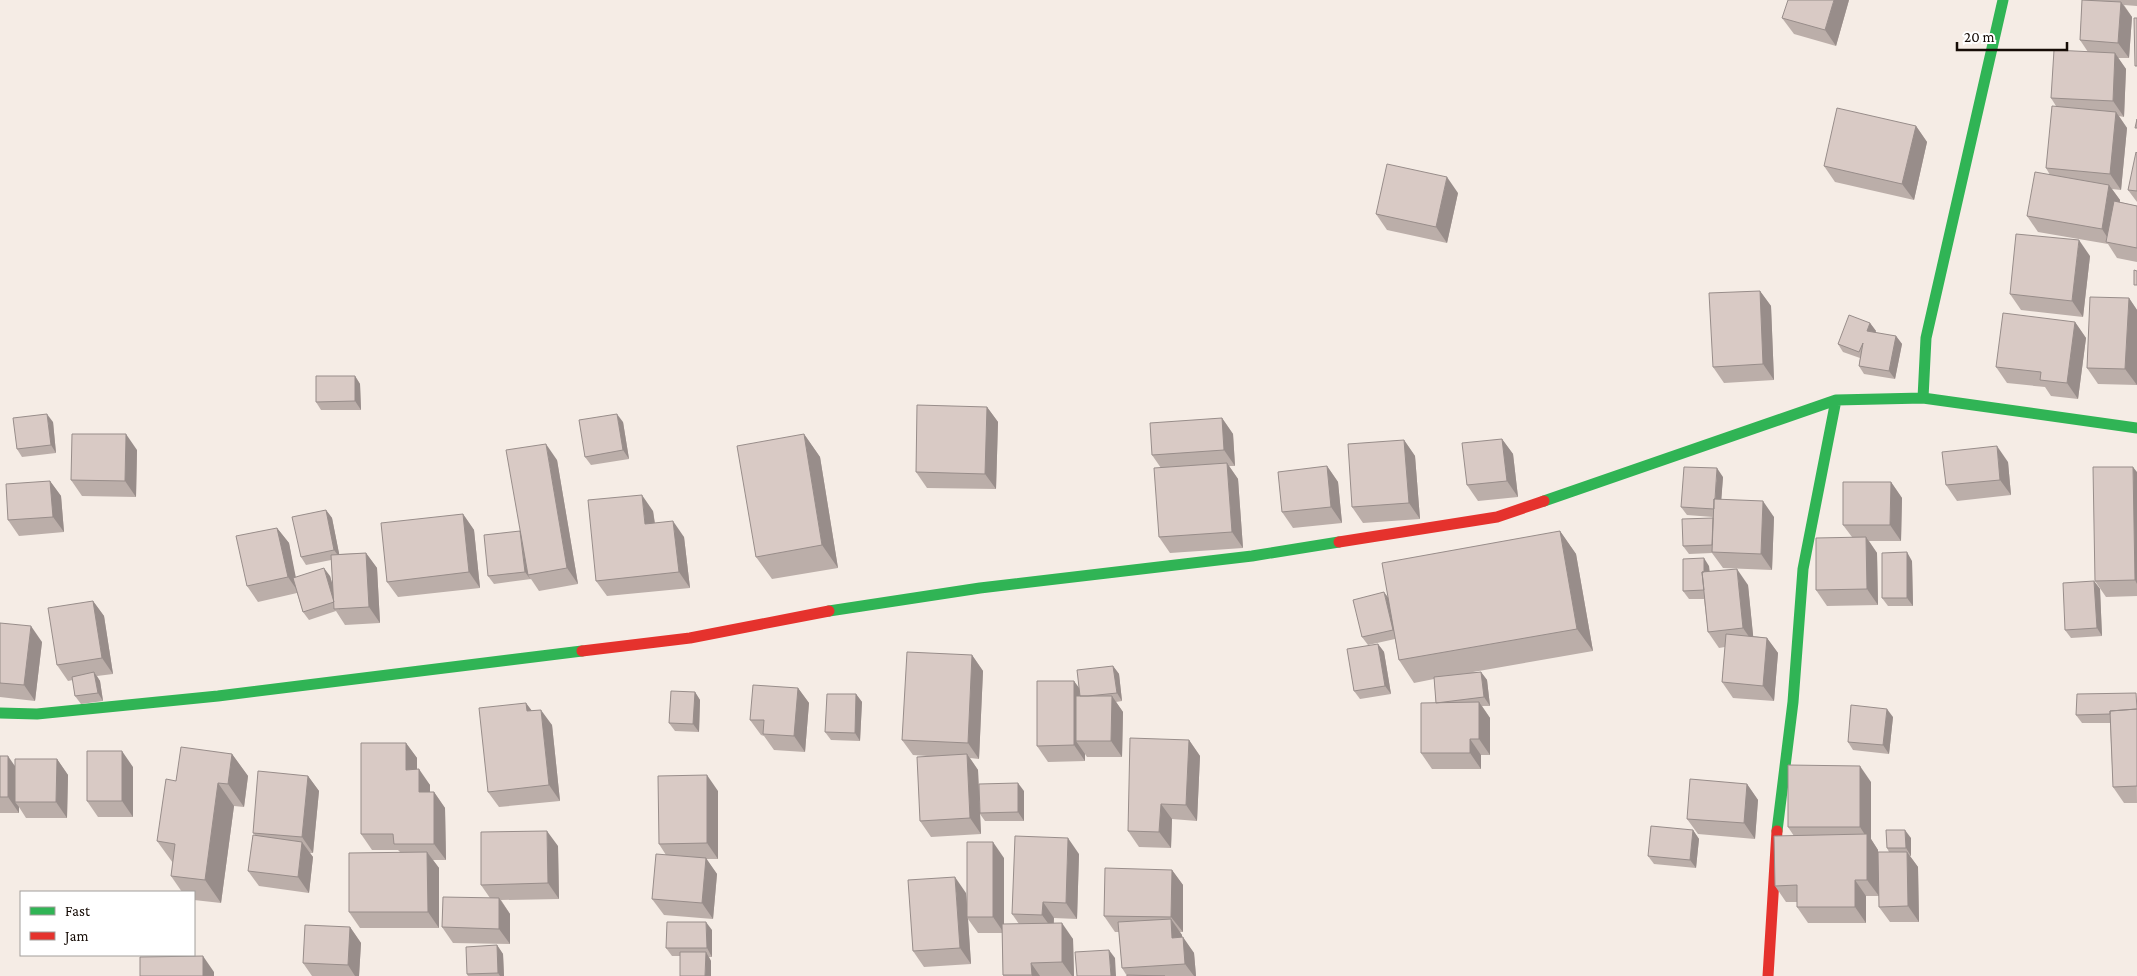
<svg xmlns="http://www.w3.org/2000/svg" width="2137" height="976" font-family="'Crimson Pro',serif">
	<rect width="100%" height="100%" fill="#f5ece5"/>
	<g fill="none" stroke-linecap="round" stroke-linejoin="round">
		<path stroke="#30b455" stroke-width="11" d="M1923,398L1926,338L2003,0
			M1544,501L1836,400L1923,398L2137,428
			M829,611L980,588L1252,556L1339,542
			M0,713L37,714L218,696L582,651
			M1777,831L1793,702L1803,569L1836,400"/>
		<path stroke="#e5322d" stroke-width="11" d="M1339,542L1497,517L1544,501
			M582,651L690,638L829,611
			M1768,976L1777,831"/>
	</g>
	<path fill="#bbaea9" d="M1849,0L1836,46L1794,34L1782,18Z
		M2082,0H2137V6L2124,5L2132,17L2129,58H2118L2126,69L2124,117L2119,116L2127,128L2121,190L2112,189L2120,200V202L2137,206V262L2117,258L2108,244L2038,232L2027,216L2050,175L2046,168L2056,106L2051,98L2088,52L2080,40Z
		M1916,126L1927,142L1914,200L1835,182L1824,166Z
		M2137,153V202L2128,190Z
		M1458,193L1447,243L1387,230L1376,214Z
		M2090,256L2083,317L2021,310L2010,294Z
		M1760,291L1771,306L1774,380L1724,383L1713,367Z
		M2129,298L2137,310V385L2098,384L2087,368Z
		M2075,322L2086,338L2078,399L2051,396L2045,387L2007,383L1996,367Z
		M1870,323L1876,331L1875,333L1896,336L1902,344L1895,379L1864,374L1859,366L1860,358L1843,352L1838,344Z
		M355,376L360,384L361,410H321L316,402Z
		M987,407L998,422L996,489L927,488L916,472Z
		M1222,418L1233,434L1235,466H1229L1238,479L1243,548L1170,553L1159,537L1161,468L1152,455Z
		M53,422L56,453L22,457L17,449Z
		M623,422L629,459L591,465L585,457Z
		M804,434L820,457L838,568L772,579L756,557Z
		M1502,439L1513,454L1518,497L1478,501L1467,485Z
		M1404,440L1415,456L1420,519L1363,523L1352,507Z
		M137,450L136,497L82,496L71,480Z
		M557,460L578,584L539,591L531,579L494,584L488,576L520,531Z
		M2008,462L2011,495L1957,501L1946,485Z
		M1327,466L1338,482L1342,523L1293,528L1282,512Z
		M2137,472V596L2106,597L2095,581Z
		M1723,477L1721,500L1774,517L1772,570L1723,568L1712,553L1689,554L1683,546L1713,517L1687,515L1681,507Z
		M50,481L61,496L64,532L19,536L8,520Z
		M1891,482L1902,498L1901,541H1869L1877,553L1878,605L1827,606L1816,590L1852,537L1843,525Z
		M326,510L332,518L339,554L366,553L377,568L380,623L345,625L336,611L309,620L303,612L297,593L258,602L247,586L277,528L289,543L295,577L330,576L333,587L331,560L306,565L301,557Z
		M653,511L655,523L684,537L690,588L607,596L596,581Z
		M463,514L474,530L480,588L398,597L387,582Z
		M1560,531L1576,554L1593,651L1473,672H1481L1487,680L1490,706H1482L1490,718V755H1481V769H1432L1421,753L1436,703L1434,679L1414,683L1399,660L1395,639L1368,645L1362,637L1388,598Z
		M1912,561L1913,606H1888L1882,598Z
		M1709,566L1710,572L1748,585L1753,636L1767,638L1778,653L1774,701L1733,698L1722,682L1725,647L1719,648L1708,632L1704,599H1689L1683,591Z
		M2094,581L2100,589L2102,636L2071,638L2065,630Z
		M93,601L104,616L113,674L97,676L100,681L103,701L81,704L75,696L73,680L68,681L57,665Z
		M0,623L42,642L35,701L0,697Z
		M1378,644L1384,652L1391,694L1360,699L1354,691Z
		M972,655L983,671L979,759L970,758L978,770L979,803L1024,791V821H985L980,814L981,834L931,837L920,821L927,756L913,755L902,740Z
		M1113,666L1119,674L1122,701L1116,702L1123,712L1122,757H1087L1085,754V761L1048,762L1037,746L1074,681L1079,689Z
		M798,688L809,703L805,752L774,750L764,736L761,735L750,720Z
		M695,692L700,700L699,732L675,731L669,723Z
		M2136,693L2137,803H2124L2113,787L2110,723H2082L2076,715Z
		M856,694L862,702L860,741L831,740L825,732Z
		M526,703L532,711L552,725L560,801L499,807L488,792Z
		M1893,717L1889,754L1853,750L1848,742Z
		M1189,740L1200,756L1197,821L1172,819L1171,848L1139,847L1128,831Z
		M406,743L417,758V770L430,785V792H434L445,808L446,860H433L439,868V928H360L349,912L400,852L398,850H372L361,834Z
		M232,754L248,776L244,807L234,806L221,903L194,900V892H182L171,876L173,863L157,841L176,781Z
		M0,756L15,766L57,759L68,775L67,818H26L19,807V813H0Z
		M133,767V817H98L87,801Z
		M308,776L319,791L313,853H310L313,857L309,893L259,886L248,871L255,835L253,833Z
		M1871,782V839L1878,850V852H1889L1887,848L1911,838V856H1910L1918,867L1919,922H1890L1879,907V896H1866V923H1808L1797,907V902H1786L1775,886L1794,836L1788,827Z
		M1747,784L1758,800L1755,839L1698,834L1687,819Z
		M718,791V859H706L717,874L713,919L664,915L652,899L666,855L659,844Z
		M1693,830L1699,839L1696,868L1654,864L1648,856Z
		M558,846L559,899L501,900L510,914V944L453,943L442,927L490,898L481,885Z
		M1079,854L1077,919L1054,918V923L1073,939L1074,976H1003V975L1002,933H978L968,919L971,964L924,967L913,951L966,893L967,904L1004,858V924H1019L1012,914Z
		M1172,870L1183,885V932H1180L1182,935V937L1194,953L1196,976H1127L1122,968L1119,932H1115L1104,916Z
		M350,927L361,943L359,976H312L303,963Z
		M712,930V957H709L711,961L680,956H672L666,948Z
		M497,945L503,954L504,976H468L467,974Z"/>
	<path fill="#988d8a" d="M1834,0H1849L1836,46L1825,30Z
		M2121,2L2132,17L2129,58L2118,43Z
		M2115,53L2126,69L2124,117L2113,101Z
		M2116,112L2127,128L2121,190L2110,174Z
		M1916,126L1927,142L1914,200L1902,184Z
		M1447,177L1458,193L1447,243L1436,227Z
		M2109,185L2120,200L2113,243H2111L2102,229Z
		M2079,240L2090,256L2083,317L2072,301Z
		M1760,291L1771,306L1774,380L1763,364Z
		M2129,298L2137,310V385L2125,369Z
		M2075,322L2086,338L2078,399L2067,383Z
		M1870,323L1876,331L1872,339L1867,331Z
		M1896,336L1902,344L1895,379L1889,371Z
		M355,376L360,384L361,410L355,401Z
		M987,407L998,422L996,489L985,474Z
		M47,414L53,422L56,453L51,445Z
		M617,414L623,422L629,459L623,450Z
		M1222,418L1233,434L1235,466L1224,450Z
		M126,434L137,450L136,497L125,481Z
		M804,434L820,457L838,568L822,545Z
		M1502,439L1513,454L1518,497L1507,481Z
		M1404,440L1415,456L1420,519L1409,503Z
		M546,444L557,460L578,584L567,568Z
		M1997,446L2008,462L2011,495L2000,480Z
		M1227,463L1238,479L1243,548L1232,532Z
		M1327,466L1338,482L1342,523L1331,507Z
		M2133,467L2137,472V584L2135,580Z
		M1717,468L1723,477L1720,518L1715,509Z
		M50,481L61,496L64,532L53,517Z
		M1891,482L1902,498L1901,541L1890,525Z
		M642,495L653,511L657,540L645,524Z
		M1763,501L1774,517L1772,570L1761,554Z
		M326,510L332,518L340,558L334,550Z
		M463,514L474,530L480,588L469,572Z
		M673,521L684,537L690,588L679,572Z
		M277,528L289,543L299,593L288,577Z
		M521,531L528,575L531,580L525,572Z
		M1560,531L1576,554L1593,651L1577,629Z
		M1866,537L1877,553L1878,605L1867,589Z
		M1907,552L1912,561L1913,606L1907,598Z
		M366,553L377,568L380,623L369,607Z
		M1704,558L1709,566L1710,598L1704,590Z
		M324,568L330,576L340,610L334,602Z
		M1737,569L1748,585L1754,644L1743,628Z
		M2094,581L2100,589L2102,636L2097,628Z
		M1384,592L1390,600L1398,638L1393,630Z
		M93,601L104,616L113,674L102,658Z
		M31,626L42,642L35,701L24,685Z
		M1767,638L1778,653L1774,701L1763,686Z
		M1378,644L1384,652L1391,694L1385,686Z
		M972,655L983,671L979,759L968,743Z
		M1113,666L1119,674L1122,701L1117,693Z
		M94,672L100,681L103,701L98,693Z
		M1481,672L1487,680L1490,706L1484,697Z
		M1074,681L1085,696L1076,741L1085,754V761L1074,745Z
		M798,688L809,703L805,752L794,736Z
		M695,692L700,700L699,732L693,724Z
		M856,694L862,702L860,741L855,733Z
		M1112,696L1123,712L1122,757L1111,741Z
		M1479,702L1490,718V755L1479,739Z
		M526,703L537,718L527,711Z
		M1887,709L1893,717L1889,754L1883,745Z
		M541,710L552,725L560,801L549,785Z
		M1470,739L1481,755V769L1470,753Z
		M1189,740L1200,756L1197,821L1186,805Z
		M406,743L417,758V786L406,770Z
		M122,751L133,767V817L122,801Z
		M232,754L248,776L244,807L228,784Z
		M967,754L978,770L981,834L970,818Z
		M8,756L19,772L15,802L19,807V813L8,797Z
		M57,759L68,775L67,818L56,802Z
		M1860,766L1871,782V839L1878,850L1879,896L1867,880V838L1860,827Z
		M419,769L430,785V808L419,792Z
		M707,775L718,791V859L707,843Z
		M308,776L319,791L313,853L302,837Z
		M218,783L234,806L221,903L205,880Z
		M1018,783L1024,791V821L1018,812Z
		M1747,784L1758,800L1755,839L1744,823Z
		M434,792L445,808L446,860L434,844Z
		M1161,804L1172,819L1171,848L1159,832Z
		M1693,830L1699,839L1696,868L1690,860Z
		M1905,830L1911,838V856L1906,848Z
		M547,831L558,846L559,899L548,883Z
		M1068,838L1079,854L1077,919L1066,903Z
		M302,842L313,857L309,893L298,877Z
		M993,842L1004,858V933L993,917Z
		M427,852L439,868V928L428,912Z
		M1907,852L1918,867L1919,922L1908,906Z
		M706,858L717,874L713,919L702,903Z
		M1172,870L1183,885V932L1171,917Z
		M955,877L966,893L968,917H967L968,919L971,964L960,948Z
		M1855,880L1866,896V923L1855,907Z
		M499,898L510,914V944L499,929Z
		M1043,902L1054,918L1053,930L1042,915Z
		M1171,919L1182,935L1183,954L1172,938Z
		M706,922L712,930V957L707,948Z
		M1062,923L1073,939L1074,976H1072L1062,962Z
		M350,927L361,943L359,976H355L348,965Z
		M1183,937L1194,953L1196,976H1194L1185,964Z
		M497,945L503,954L504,976H500L498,973Z
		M1109,950L1115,958L1116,976H1111Z
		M706,952L711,961V976H705Z
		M203,956L214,972V976H203Z
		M1031,963L1040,976H1032V975Z"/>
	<path fill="#d9cac5" stroke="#988d8a" d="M1788,0H1834L1825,30L1782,18Z
		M2082,0L2121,2L2118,43L2080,40Z
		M2134,18H2137V66H2135Z
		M2054,50L2115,53L2113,101L2051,98Z
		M2052,106L2116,112L2110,174L2046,168Z
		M1837,108L1916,126L1902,184L1824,166Z
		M2137,119V128H2135Z
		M2136,152L2137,153V191L2128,190Z
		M1387,164L1447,177L1436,227L1376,214Z
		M2035,172L2109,185L2102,229L2027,216Z
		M2114,201L2137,206V248L2106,242Z
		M2016,234L2079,240L2072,301L2010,294Z
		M2134,270L2137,271V285H2134Z
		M1760,291L1763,364L1713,367L1709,293Z
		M2090,297L2129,298L2125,369L2087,368Z
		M2003,313L2075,322L2067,383L2040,380L2041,372L1996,367Z
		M1849,315L1870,323L1867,331L1896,336L1889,371L1859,366L1863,343L1859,352L1838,344Z
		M316,376H355V401L316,402Z
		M917,405L987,407L985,474L916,472Z
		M47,414L51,445L17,449L13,418Z
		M617,414L623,450L585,457L579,420Z
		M1222,418L1224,450L1152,455L1150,423Z
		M72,434H126L125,481L71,480Z
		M804,434L822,545L756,557L737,446Z
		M1502,439L1507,481L1467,485L1462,443Z
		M1404,440L1409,503L1352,507L1348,444Z
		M546,444L567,568L528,575L506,450Z
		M1997,446L2000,480L1946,485L1942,452Z
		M1227,463L1232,532L1159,537L1154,468Z
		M1327,466L1331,507L1282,512L1278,472Z
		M1684,467L1717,468L1715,499H1714V509L1681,507Z
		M2093,467H2133L2135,580L2095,581Z
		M50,481L53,517L8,520L6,484Z
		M1843,482H1891L1890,525H1843Z
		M642,495L645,524L673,521L679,572L596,581L588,500Z
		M1714,499L1763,501L1761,554L1712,552Z
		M326,510L334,550L301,557L292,517Z
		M463,514L469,572L387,582L381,523Z
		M1713,518L1712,545L1683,546L1682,519Z
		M277,528L288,577L247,586L236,536Z
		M520,531L525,572L488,576L484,535Z
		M1560,531L1577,629L1399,660L1382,563Z
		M1866,537L1867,589L1816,590V538Z
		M1907,552V598H1882V553Z
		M366,553L369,607L334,609L331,555Z
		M1704,558V572H1702L1704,590L1683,591V559Z
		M324,568L334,602L303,612L293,578Z
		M1737,569L1743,628L1708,632L1702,572Z
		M2094,581L2097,628L2065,630L2063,583Z
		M1384,592L1393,630L1362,637L1353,600Z
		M93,601L102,658L57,665L48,608Z
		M0,623L31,626L24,685L0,683Z
		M1726,634L1767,638L1763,686L1722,682Z
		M1378,644L1385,686L1354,691L1347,649Z
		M907,652L972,655L968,743L902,740Z
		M1113,666L1117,693L1088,696H1080L1077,670Z
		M94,672L98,693L75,696L72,677Z
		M1481,672L1484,697L1436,703L1434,677Z
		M1037,681H1074V745L1037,746Z
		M753,685L798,688L794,736L763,734L764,720H750Z
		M671,691L695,692L693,724L669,723Z
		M2136,693L2137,709L2110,711V714L2076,715L2077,694Z
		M827,694H856L855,733L825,732Z
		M1076,696H1112L1111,741H1076Z
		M1479,702V739H1470V753H1421V703Z
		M526,703L527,711L541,710L549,785L488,792L479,708Z
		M1851,705L1887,709L1883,745L1848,742Z
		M2137,709V786L2113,787L2110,711Z
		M1130,738L1189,740L1186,805L1161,804L1159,832L1128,831Z
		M361,743H406V770L419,769V792H434V844H394L393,834H361Z
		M181,747L232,754L228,784L218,783L205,880L171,876L175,844L157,841L166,779L176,781Z
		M87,751H122V801H87Z
		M967,754L970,818L920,821L917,757Z
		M0,756H8V797H0Z
		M15,759H57L56,802H15Z
		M1788,765L1860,766V827H1788Z
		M258,771L308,776L302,837L253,833Z
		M707,775V843L659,844L658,776Z
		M1690,779L1747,784L1744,823L1687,819Z
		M1018,783V812L980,813L979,784Z
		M1651,826L1693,830L1690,860L1648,856Z
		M1886,830H1905L1906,848H1887Z
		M547,831L548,883L481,885V832Z
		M1867,834V880H1855V907H1797V885L1775,886L1774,836Z
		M253,835L302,842L298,877L248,871Z
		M1015,836L1068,838L1066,903L1043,902L1042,915L1012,914Z
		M967,842H993V917H967Z
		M427,852L428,912H349V853Z
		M1878,852H1907L1908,906L1879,907Z
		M656,854L706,858L702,903L652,899Z
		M1105,868L1172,870L1171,917L1104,916Z
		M955,877L960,948L913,951L908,880Z
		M443,897L499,898V929L442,927Z
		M1171,919L1172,938L1183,937L1185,964L1122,968L1118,922Z
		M667,922H706L707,948H666Z
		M1062,923V962L1031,963L1032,975H1003L1002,924Z
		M305,925L350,927L348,965L303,963Z
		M497,945L498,973L467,974L466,947Z
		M1109,950L1111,976H1077L1075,952Z
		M680,952H706L705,976H680Z
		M203,956V976H140V957Z
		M1127,975L1165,976H1127Z"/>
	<rect x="20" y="891" width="175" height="65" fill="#ffffff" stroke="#a29e9b"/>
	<rect x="30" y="907" width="25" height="8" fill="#30b455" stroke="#a29e9b"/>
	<text x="65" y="916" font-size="15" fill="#160c06">Fast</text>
	<rect x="30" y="932" width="25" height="8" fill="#e5322d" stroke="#a29e9b"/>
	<text x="65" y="941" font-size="15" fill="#160c06">Jam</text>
	<path d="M1957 42v8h110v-8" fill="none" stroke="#160c06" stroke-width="2.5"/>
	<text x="1964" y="42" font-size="15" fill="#160c06" stroke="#ffffff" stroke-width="4" paint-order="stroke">20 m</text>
</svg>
